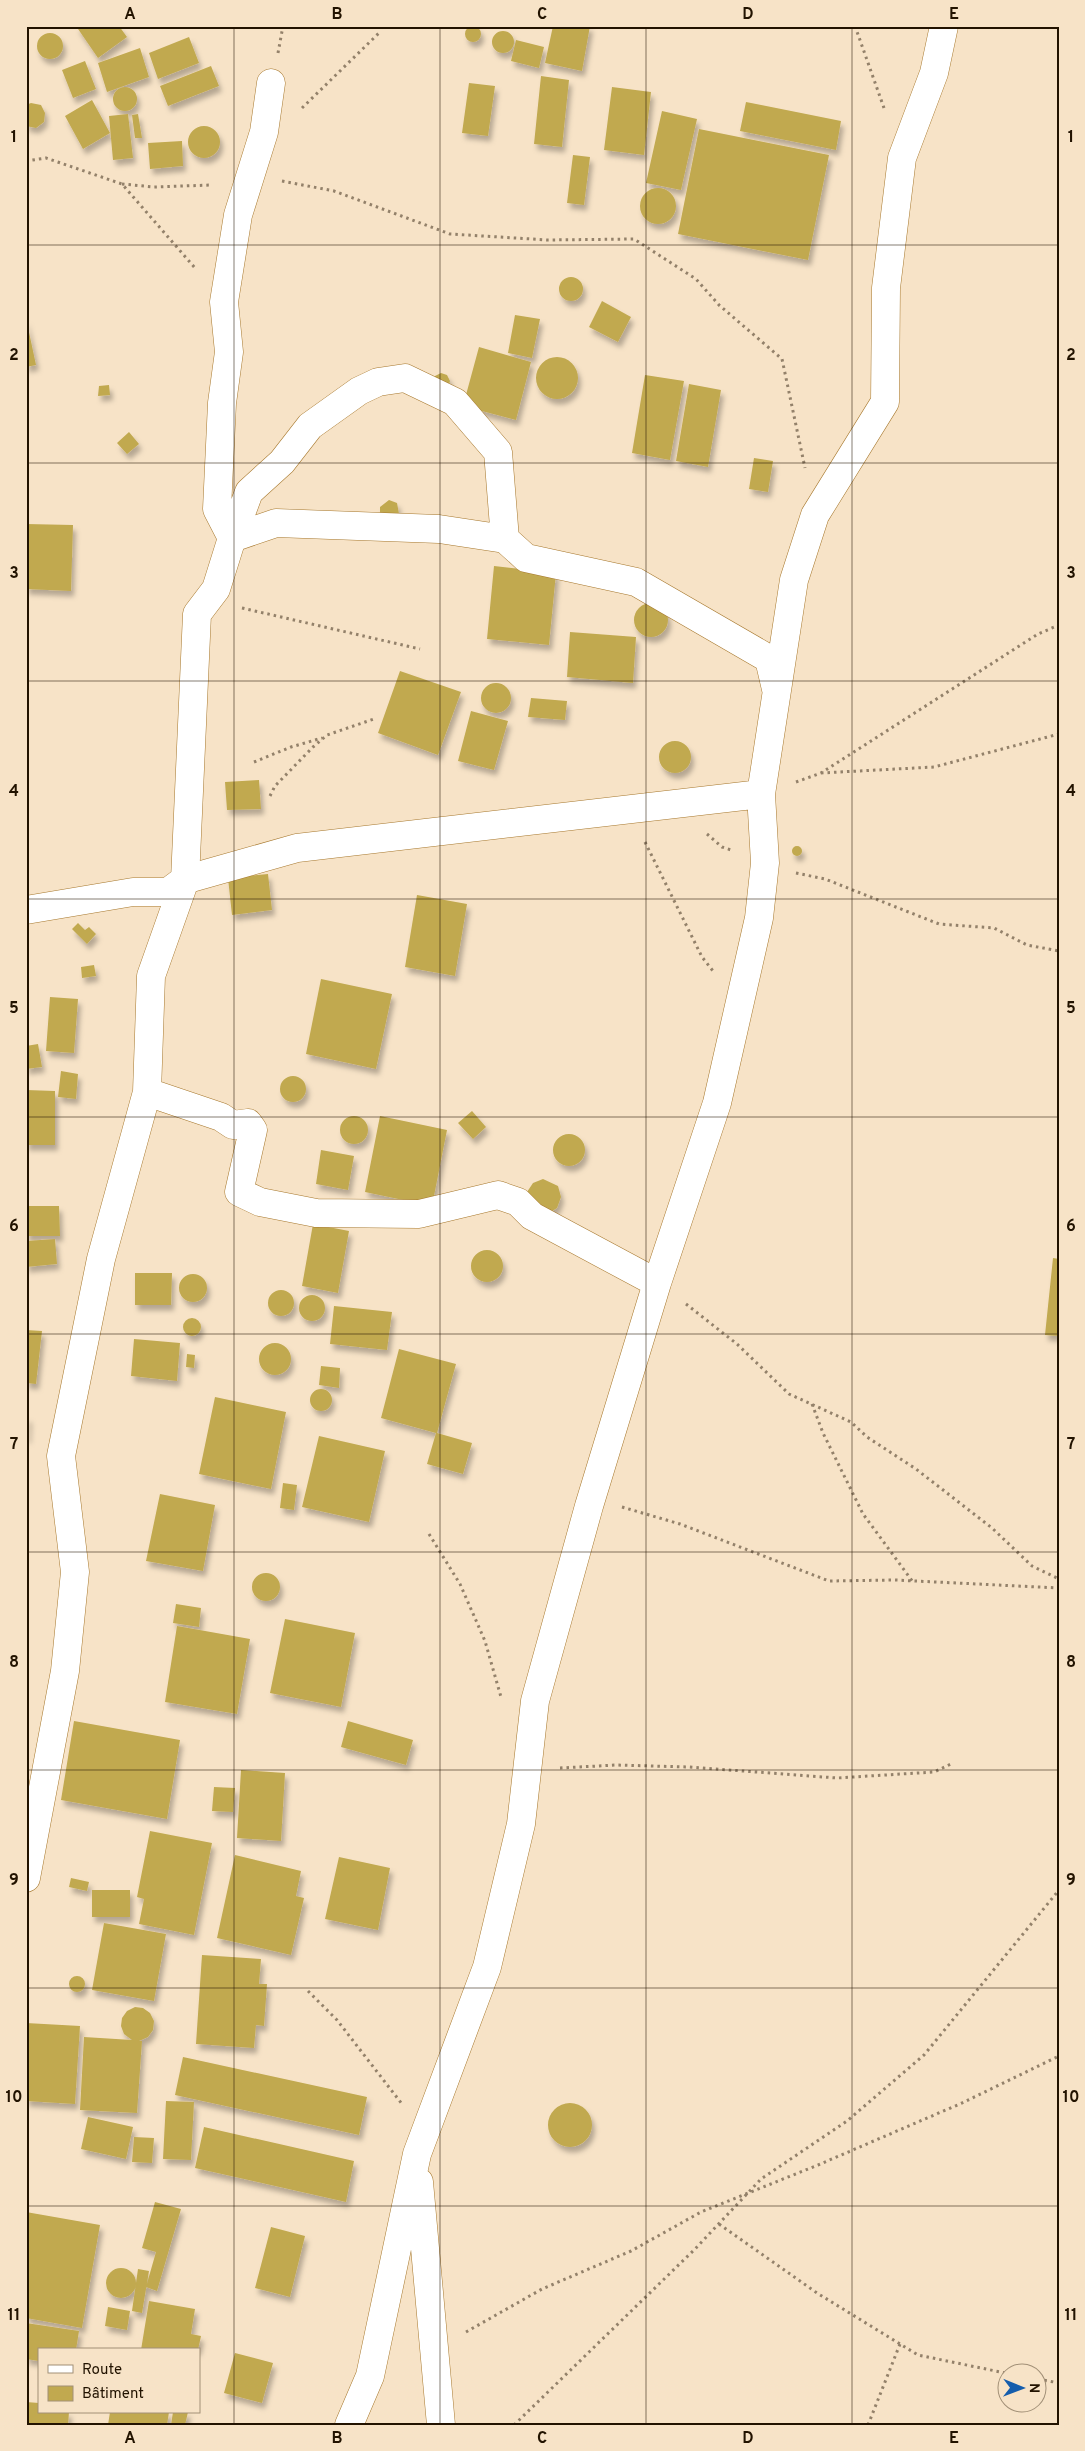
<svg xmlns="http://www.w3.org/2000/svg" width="1085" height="2451" font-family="Overpass,sans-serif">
	<defs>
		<filter id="shadow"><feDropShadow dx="3" dy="5.5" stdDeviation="2.5" flood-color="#0004"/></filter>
	</defs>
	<rect width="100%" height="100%" fill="#f7e3c7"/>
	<path fill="#c1a94f" filter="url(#shadow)" d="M76,26H119L127,37L98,58Z
		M553,26H590L582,71L545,63Z
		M465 34a8 8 0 1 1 16 0a8 8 0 1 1-16 0Z
		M492 42a11 11 0 1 1 22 0a11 11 0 1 1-22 0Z
		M37 46a13 13 0 1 1 26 0a13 13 0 1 1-26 0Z
		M189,37L199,63L158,79L149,53Z
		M516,40L544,47L539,68L511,61Z
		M140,48L149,77L107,92L98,63Z
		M85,61L96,89L73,98L62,70Z
		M211,66L219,86L168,106L160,86Z
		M541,76L569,80L562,147L534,144Z
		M469,83L495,86L488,136L462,133Z
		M612,87L651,92L644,155L604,150Z
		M113 99a12 12 0 1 1 24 0a12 12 0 1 1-24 0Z
		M92,100L110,133L83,149L65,116Z
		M746,102L841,121L836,150L740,131Z
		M31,103L41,105L45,113L44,122L36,128L26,126V105Z
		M662,111L697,119L681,190L646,183Z
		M128,114L133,158L113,160L109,116Z
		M138,114L142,138H135L132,115Z
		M188 142a16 16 0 1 1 32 0a16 16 0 1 1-32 0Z
		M699,129L829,155L808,260L678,234Z
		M182,141L183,166L150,169L148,143Z
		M573,155L590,157L584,205L567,203Z
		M640 206a18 18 0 1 1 36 0a18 18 0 1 1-36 0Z
		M559 289a12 12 0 1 1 24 0a12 12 0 1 1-24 0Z
		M602,301L631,317L618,342L589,327Z
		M515,315L540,319L532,358L508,353Z
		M26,318L36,365L26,367Z
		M479,347L531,362L516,420L463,406Z
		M536 378a21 21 0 1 1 42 0a21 21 0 1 1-42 0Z
		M441,373L447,375L450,381L448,387L433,382L435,376Z
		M645,375L684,381L670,460L632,453Z
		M689,384L721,390L708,467L676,461Z
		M109,385L110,395L98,396L99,386Z
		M129,432L139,444L127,454L117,443Z
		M754,458L773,461L768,492L749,489Z
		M389,500L397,503L399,514H380V507Z
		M26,524L73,525L71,591L26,589Z
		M494,566L556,573L549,645L487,639Z
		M634 620a17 17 0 1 1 34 0a17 17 0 1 1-34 0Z
		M570,632L636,637L633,683L567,677Z
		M400,671L461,692L438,755L378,733Z
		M481 698a15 15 0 1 1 30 0a15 15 0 1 1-30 0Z
		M531,698L567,701L565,720L528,717Z
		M471,711L508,721L494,770L458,761Z
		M659 757a16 16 0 1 1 32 0a16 16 0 1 1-32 0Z
		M259,780L261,809L227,810L225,782Z
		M792 851a5 5 0 1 1 10 0a5 5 0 1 1-10 0Z
		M268,874L272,910L232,915L228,878Z
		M417,895L467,904L455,976L405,967Z
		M78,923L85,930L89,927L96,934L87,944L72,929Z
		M94,965L96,976L82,978L81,967Z
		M321,979L392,994L376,1069L306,1054Z
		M50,997L78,999L74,1053L46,1051Z
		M38,1044L42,1067L26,1069V1046Z
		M61,1071L78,1074L76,1099L58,1097Z
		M280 1089a13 13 0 1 1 26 0a13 13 0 1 1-26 0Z
		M26,1090L55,1091V1145H26Z
		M472,1111L486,1127L473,1139L458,1123Z
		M340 1130a14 14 0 1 1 28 0a14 14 0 1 1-28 0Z
		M380,1116L447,1130L432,1206L365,1192Z
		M553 1150a16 16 0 1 1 32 0a16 16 0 1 1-32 0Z
		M321,1150L354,1156L348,1190L316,1184Z
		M543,1179L558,1186L561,1197L557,1208L547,1214L527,1192L533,1183Z
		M26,1206H59L60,1236H26Z
		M313,1224L349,1231L338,1293L302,1286Z
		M55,1239L57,1264L26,1267V1241Z
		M471 1266a16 16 0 1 1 32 0a16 16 0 1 1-32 0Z
		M1053,1258L1059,1259V1336L1045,1335Z
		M135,1273H172L171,1305H135Z
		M179 1288a14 14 0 1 1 28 0a14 14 0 1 1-28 0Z
		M268 1303a13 13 0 1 1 26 0a13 13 0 1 1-26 0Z
		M299 1308a13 13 0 1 1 26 0a13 13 0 1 1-26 0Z
		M334,1306L392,1312L387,1350L330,1344Z
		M183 1327a9 9 0 1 1 18 0a9 9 0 1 1-18 0Z
		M26,1330L42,1331L36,1384L26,1383Z
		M134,1339L180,1343L177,1381L131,1376Z
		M259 1359a16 16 0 1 1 32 0a16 16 0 1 1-32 0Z
		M399,1349L456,1364L437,1433L472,1443L463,1474L427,1464L436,1433L381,1418Z
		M187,1354L195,1355L194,1368L186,1367Z
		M321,1366L340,1368L339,1388L319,1385Z
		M310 1400a11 11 0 1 1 22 0a11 11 0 1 1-22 0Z
		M215,1397L286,1412L271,1489L199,1474Z
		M26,1417H29L28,1438H26Z
		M319,1436L385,1451L369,1522L302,1507Z
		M283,1483L297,1485L294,1510L280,1508Z
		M160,1494L215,1505L203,1571L146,1561Z
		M252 1587a14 14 0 1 1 28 0a14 14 0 1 1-28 0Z
		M176,1604L201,1608L199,1627L173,1623Z
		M285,1619L355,1633L341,1707L270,1693Z
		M177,1626L250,1639L237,1714L165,1702Z
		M74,1721L180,1740L167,1819L61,1800Z
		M348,1721L413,1740L406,1765L341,1747Z
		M241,1770L285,1773L281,1841L237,1838Z
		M214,1787L235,1788L233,1812L212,1811Z
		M150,1831L212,1843L194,1935L139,1924L144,1899L137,1897Z
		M235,1855L301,1871L296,1896L304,1898L291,1955L217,1938Z
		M339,1857L390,1868L378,1930L325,1919Z
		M71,1878L89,1882L87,1891L69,1887Z
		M92,1890H130V1917H92Z
		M104,1923L166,1934L154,2001L92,1990Z
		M202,1955L261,1959L259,1984H267L264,2026L256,2025L254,2048L196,2044Z
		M69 1984a8 8 0 1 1 16 0a8 8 0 1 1-16 0Z
		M135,2007L143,2008L150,2013L154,2021L153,2030L148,2037L139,2041H142L137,2113L80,2110L84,2037L132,2040L124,2034L121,2026L122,2018L127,2011Z
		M26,2023L80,2026L75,2104L26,2101Z
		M183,2057L367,2097L359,2135L175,2095Z
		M166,2101L194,2102L191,2160L163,2159Z
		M548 2125a22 22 0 1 1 44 0a22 22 0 1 1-44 0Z
		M88,2117L133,2127L126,2159L81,2149Z
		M204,2127L354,2161L346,2202L195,2168Z
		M134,2137L154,2138L152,2163L132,2162Z
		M155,2202L181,2209L157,2291L146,2287L156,2252L142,2248Z
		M26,2212L100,2225L82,2328L26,2318Z
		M271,2227L305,2236L290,2297L255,2288Z
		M106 2283a15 15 0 1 1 30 0a15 15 0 1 1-30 0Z
		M138,2269L149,2271L142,2313L132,2311Z
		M149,2301L195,2309L191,2334L201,2336L198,2350H141Z
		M108,2307L130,2311L127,2330L105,2326Z
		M26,2323L79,2331L76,2350H39V2361L26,2359Z
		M235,2353L273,2363L262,2403L224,2393Z
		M26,2402L39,2403V2412H69L68,2425H26Z
		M110,2412H169L167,2425H108Z
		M173,2412H188L185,2425H171Z"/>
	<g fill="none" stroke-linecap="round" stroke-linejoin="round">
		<g stroke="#a7782d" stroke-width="29">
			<path id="street" d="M271,83L264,132L238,215L224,302L229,352L222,403L217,509L232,538L249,492L282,462L310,426L359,391L378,382L405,378L455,402L498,452L505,539
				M26,910L133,892H168L184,880L297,848L761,794
				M147,1092L221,1117L233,1125L248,1123L253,1130L239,1192L260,1202L316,1213L419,1214L498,1195L518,1202L532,1216L657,1283
				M26,1878L65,1671L75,1572L61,1456L101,1259L147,1092L151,976L185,880L197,614L216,589L232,538L276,523L439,529L505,539L526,558L636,582L769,659L776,689
				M419,2182L441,2425
				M349,2425L370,2376L417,2154L487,1967L521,1824L535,1701L589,1506L657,1283L717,1103L759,918L765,863L761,794L794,580L815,515L885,402L886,288L902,158L934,73L944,26"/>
		</g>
		<path stroke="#93816a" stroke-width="3" stroke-dasharray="2.5 4" stroke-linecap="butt" d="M855,26L884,108
			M278,53L283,26
			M302,108L379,33
			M26,161L46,158L122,184L195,268
			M282,181L334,191L450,234L548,240L634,239L696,279L719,305L782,359L805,468
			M122,184L154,187L212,185
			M242,608L420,649
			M254,762L291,747L322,738
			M821,773L934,767L1059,734
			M796,782L821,773L1038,634L1059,625
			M270,796L275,786L313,747L327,735L374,719
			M707,834L722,847L731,850
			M645,842L702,957L713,971
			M796,873L825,879L939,924L994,928L1027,945L1059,951
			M686,1304L737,1344L789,1394L851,1422L867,1437L916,1469L992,1528L1032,1566L1059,1579
			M812,1404L823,1433L863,1514L913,1582
			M622,1507L680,1524L829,1581L895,1580L1059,1588
			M429,1534L460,1584L485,1641L501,1697
			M560,1768L616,1765L689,1767L837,1778L934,1772L951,1764
			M308,1991L337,2020L402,2104
			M719,2224L817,2293L918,2355L1010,2374
			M466,2332L542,2289L631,2251L701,2212L818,2165L962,2103L1059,2056
			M1038,2379L1059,2383
			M514,2425L695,2249L761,2179L847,2121L924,2055L1059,1890
			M868,2425L900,2344"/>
		<use href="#street" stroke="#fff" stroke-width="28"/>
	</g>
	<path fill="none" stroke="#221300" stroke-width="1" stroke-opacity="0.55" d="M234,26V2425M440,26V2425M646,26V2425M852,26V2425M26,245H1059M26,463H1059M26,681H1059M26,899H1059M26,1117H1059M26,1334H1059M26,1552H1059M26,1770H1059M26,1988H1059M26,2206H1059"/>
	<rect width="1085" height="2451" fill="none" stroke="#f7e3c7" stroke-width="55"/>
	<rect x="38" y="2348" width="162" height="65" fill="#f7e3c7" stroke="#a29077"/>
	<rect x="48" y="2365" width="25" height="8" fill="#ffffff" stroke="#a29077"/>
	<text x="82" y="2374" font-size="15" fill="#221300">Route</text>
	<rect x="48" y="2386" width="25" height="15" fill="#c1a94f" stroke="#a29077"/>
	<text x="82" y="2398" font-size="15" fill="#221300">Bâtiment</text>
	<g transform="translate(1022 2388) rotate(91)"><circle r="24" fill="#f7e3c7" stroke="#a29077"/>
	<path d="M0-4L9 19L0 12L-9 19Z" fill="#155dac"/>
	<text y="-8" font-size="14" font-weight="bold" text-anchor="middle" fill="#221300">N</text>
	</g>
	<rect x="28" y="28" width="1030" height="2396" fill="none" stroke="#221300" stroke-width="2"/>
	<g font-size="16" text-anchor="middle" font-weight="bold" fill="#221300">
		<text x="130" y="19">A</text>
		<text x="337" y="19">B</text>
		<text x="542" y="19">C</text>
		<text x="748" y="19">D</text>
		<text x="954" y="19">E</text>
		<text x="14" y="142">1</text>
		<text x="1071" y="142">1</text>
		<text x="14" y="360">2</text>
		<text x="1071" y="360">2</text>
		<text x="14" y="578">3</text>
		<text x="1071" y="578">3</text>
		<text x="14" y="796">4</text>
		<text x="1071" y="796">4</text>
		<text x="14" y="1013">5</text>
		<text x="1071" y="1013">5</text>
		<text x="14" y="1231">6</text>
		<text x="1071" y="1231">6</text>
		<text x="14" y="1449">7</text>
		<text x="1071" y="1449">7</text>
		<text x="14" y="1667">8</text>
		<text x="1071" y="1667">8</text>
		<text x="14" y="1885">9</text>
		<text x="1071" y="1885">9</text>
		<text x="14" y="2102">10</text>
		<text x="1071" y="2102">10</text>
		<text x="14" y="2320">11</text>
		<text x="1071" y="2320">11</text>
		<text x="130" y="2443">A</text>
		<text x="337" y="2443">B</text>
		<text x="542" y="2443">C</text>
		<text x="748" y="2443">D</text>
		<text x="954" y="2443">E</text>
	</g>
</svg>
